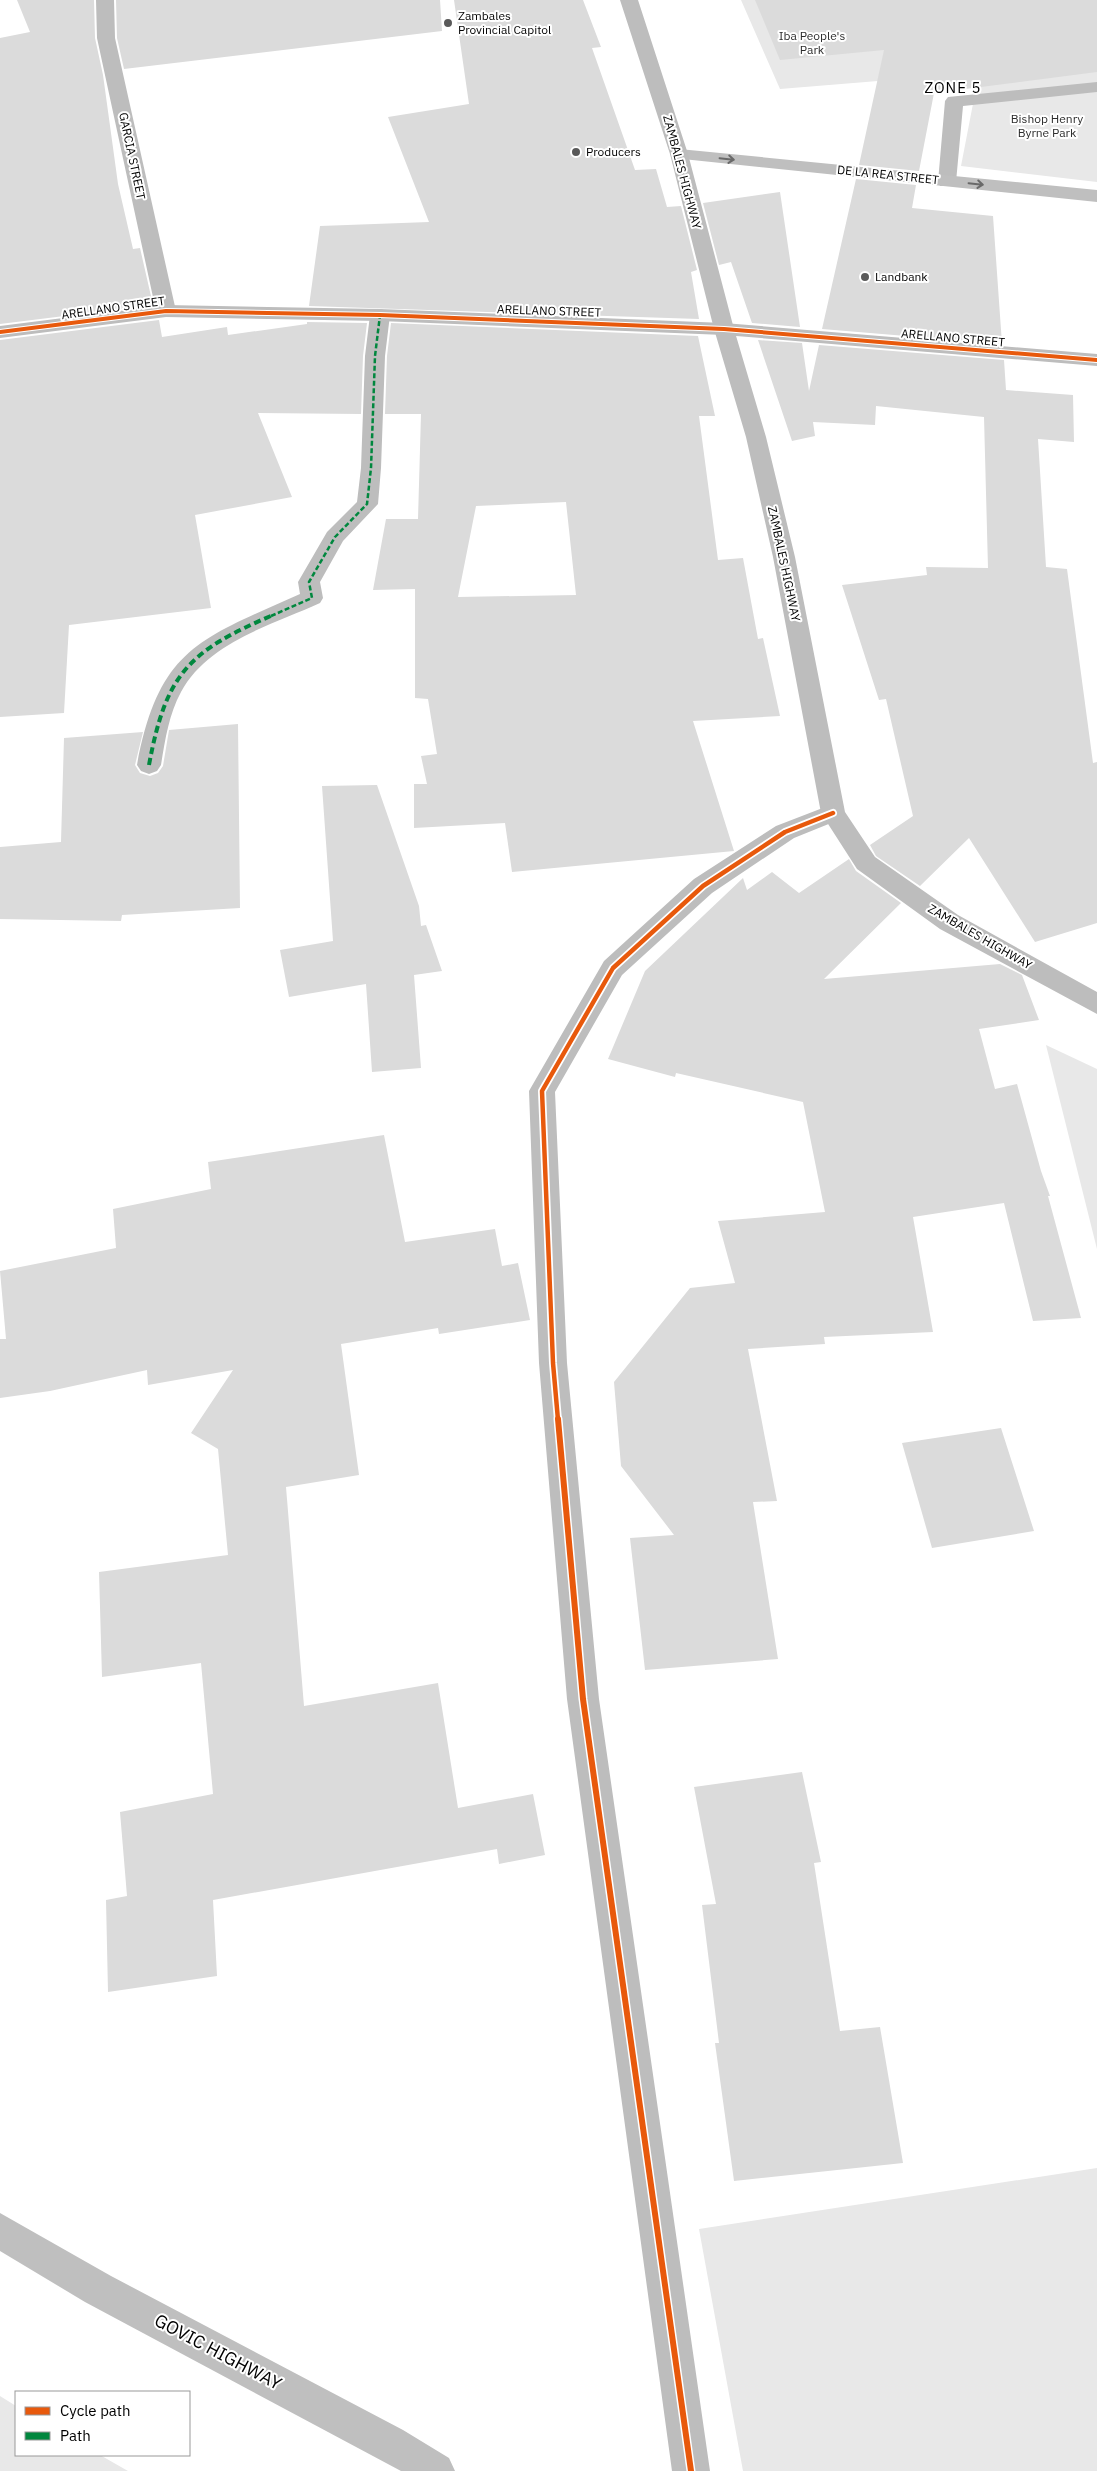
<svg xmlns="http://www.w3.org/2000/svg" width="1097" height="2471" font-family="'IBM Plex Sans',sans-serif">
	<rect width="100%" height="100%" fill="#fff"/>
	<path fill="#e8e8e8" d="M741,0H910L927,77L780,89Z
		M1097,71V182L961,166L977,83Z
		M1046,1045L1097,1069V1249Z
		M1097,2168V2471H743L699,2229Z
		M0,2396L16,2406V2455H100L128,2471H0Z"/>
	<path fill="#dbdbdb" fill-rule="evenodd" d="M17,0H94L95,38L103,75L118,184L133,249L140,248L153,305L0,324V38L30,32Z
		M116,0H440L442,31L124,69L117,38Z
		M454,0H583L601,47L592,48L635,170L656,169L667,207L681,206L697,270L691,272L699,319L309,306L320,226L429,222L388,117L469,104Z
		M755,0H1097V72L934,93L919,171L859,165L884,50L780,60Z
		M856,179L916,185L912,208L993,216L1002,344L822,329Z
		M780,192L800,327L752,323L731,262L719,265L703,203Z
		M159,320L162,337L227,327L228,335L307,324V322L367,323L363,356L361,414L258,413L292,497L195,515L211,608L69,625L64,713L0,717V340Z
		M391,323L698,336L715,416H699L718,560L743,558L758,639L763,638L780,716L693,721L734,851L512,872L505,823L414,828V784H427L421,756L437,754L428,699L415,698V589L373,590L386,519H418L421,414H385L387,356ZM566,502L576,595L458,597L476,506Z
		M758,340L802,343L809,391L819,345L1004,360L1006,390L1073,395L1074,442L1038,439L1046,567L1067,569L1093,763L1097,762V923L1035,942L969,838L920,886L876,856L870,845L913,816L886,699L879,700L842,585L927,575L926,567L988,568L984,417L876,406L875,425L813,422L815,436L792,441Z
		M238,724L240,908L122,915L121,921L0,919V847L61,842L64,738L143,732L135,765L140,773L150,776L158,773L163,766L169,730Z
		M377,785L419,906L421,926L426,925L442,971L414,975L421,1068L372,1072L366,984L289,997L280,950L333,941L322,786Z
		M849,859L856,871L901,903L824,979L1000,964L1022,975L1039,1020L979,1029L995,1089L1017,1084L1041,1171L1050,1196H1048L1081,1318L1033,1321L1004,1203L913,1217L933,1332L824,1337L825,1344L748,1349L777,1501L753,1502L778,1659L645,1670L630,1538L674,1535L621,1466L614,1382L690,1288L735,1283L718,1221L825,1212L803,1102L676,1073L675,1077L608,1059L645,971L743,878L747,890L772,872L799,893Z
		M384,1135L405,1242L495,1229L502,1266L518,1263L530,1320L439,1334L438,1328L341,1344L359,1475L286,1487L304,1706L438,1683L458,1808L533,1794L545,1855L499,1864L497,1849L213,1900L217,1976L108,1992L106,1900L127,1896L120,1812L213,1794L201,1663L102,1677L99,1572L228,1555L218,1449L191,1433L233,1370L148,1385L147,1370L50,1391L0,1398V1339H6L0,1271L116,1248L113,1209L211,1189L208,1162Z
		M1001,1428L1034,1531L932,1548L902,1443Z
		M802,1772L821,1862L814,1863L840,2031L880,2027L903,2163L734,2181L715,2043H719L702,1905L716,1904L694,1787Z"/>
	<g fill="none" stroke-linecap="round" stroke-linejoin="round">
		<path fill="#bdbdbd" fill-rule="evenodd" d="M1097,82V92L963,106L956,182L954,186H940L938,182L945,101L948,97Z"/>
		<path fill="#bdbdbd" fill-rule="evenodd" d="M380,309L387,311L390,315L385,356L381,468L378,504L343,541L320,582L323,598L320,603C272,625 208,642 181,692C169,714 165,740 161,765L157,771L149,774L141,771L137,765C159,648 200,639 300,594L298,582L327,532L357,502L361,468L365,356L370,315L373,311Z"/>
		<path fill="#bdbdbd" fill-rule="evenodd" d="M96,0H114L115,38L176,311L173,315H159L156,311L97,38Z"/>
		<path fill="#bdbdbd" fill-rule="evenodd" d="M166,305L380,309L724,323L1097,354V366L724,335L380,321L166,317L0,338V326Z
			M833,804L841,807L845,813L841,819L794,838L712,893L622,975L555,1092L567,1363L599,1699L710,2471H672L567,1699L539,1363L529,1091L604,961L694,879L776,826Z"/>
		<path fill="#bfbfbf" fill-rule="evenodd" d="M679,149L1097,190V202L673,158L670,154L673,150Z
			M0,2213L111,2276L403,2430L449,2458L455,2471H401L85,2302L0,2251Z"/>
		<path fill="#bdbdbd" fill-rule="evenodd" d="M620,0H638L688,154L734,329L766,437L795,557L845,812L875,857L958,915L1097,992V1014L940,929L857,869L821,813L773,557L746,437L714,329L670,154Z"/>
		<path stroke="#00873e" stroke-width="2.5" stroke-dasharray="5 2.5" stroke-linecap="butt" d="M271,616L312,598L309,582L335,537L367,504L371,468L375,356L380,315"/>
		<path stroke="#00873e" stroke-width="4" stroke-dasharray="7 4" stroke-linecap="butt" d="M149,765C166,673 189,651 273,615"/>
		<g stroke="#fff" stroke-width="6">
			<path id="cycleway-far2" d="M0,332L166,311L380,315L724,329L1097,360"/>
		</g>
		<g stroke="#fff" stroke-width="8">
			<path id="cycleway-far1" d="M558,1420L553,1363L542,1091L613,968L703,886L785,832L833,813"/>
		</g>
		<g stroke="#fff" stroke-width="9">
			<path id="cycleway" d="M558,1419L583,1699L691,2471"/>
		</g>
		<use href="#cycleway-far2" stroke="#e8590c" stroke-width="4"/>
		<use href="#cycleway-far1" stroke="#e8590c" stroke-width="4.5"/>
		<use href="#cycleway" stroke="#e8590c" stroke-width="6"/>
	</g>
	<defs><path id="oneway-shaft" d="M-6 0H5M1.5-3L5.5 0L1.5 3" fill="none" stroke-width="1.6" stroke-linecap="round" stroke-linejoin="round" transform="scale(1.25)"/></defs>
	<g stroke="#696969">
		<use href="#oneway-shaft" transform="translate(727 159) rotate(6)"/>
		<use href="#oneway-shaft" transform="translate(976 184) rotate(6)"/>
	</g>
	<g fill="#595959" stroke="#fff" stroke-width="2">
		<circle cx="448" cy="23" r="5"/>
		<circle cx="576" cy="152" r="5"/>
		<circle cx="865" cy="277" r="5"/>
	</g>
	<g text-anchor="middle" stroke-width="4" stroke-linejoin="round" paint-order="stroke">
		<g font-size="12" fill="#000" stroke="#fff" text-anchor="start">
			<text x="458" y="20">Zambales<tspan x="458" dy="14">Provincial Capitol</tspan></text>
			<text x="586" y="156">Producers</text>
			<text x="875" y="281">Landbank</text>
		</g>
		<g font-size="12" fill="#2c2c2c" stroke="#fff">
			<text x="812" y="40">Iba People's<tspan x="812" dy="14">Park</tspan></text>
			<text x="1047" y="123">Bishop Henry<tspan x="1047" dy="14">Byrne Park</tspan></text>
		</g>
		<g font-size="12" fill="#000" stroke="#fff">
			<text transform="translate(132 156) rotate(78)" y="4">GARCIA STREET</text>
			<text transform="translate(682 172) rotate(75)" y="4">ZAMBALES HIGHWAY</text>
			<text transform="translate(888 175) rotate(6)" y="4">DE LA REA STREET</text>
			<text transform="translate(113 308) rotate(-8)" y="4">ARELLANO STREET</text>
			<text transform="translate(549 311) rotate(2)" y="4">ARELLANO STREET</text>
			<text transform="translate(953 338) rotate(5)" y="4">ARELLANO STREET</text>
			<text transform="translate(784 564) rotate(78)" y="4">ZAMBALES HIGHWAY</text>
			<text transform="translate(980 937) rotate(30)" y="4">ZAMBALES HIGHWAY</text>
		</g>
		<g font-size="15" letter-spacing="1" fill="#000" stroke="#fff">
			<text x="953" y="93">ZONE 5</text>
		</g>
		<g font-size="18" fill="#000" stroke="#fff">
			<text transform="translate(218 2352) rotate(28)" y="6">GOVIC HIGHWAY</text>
		</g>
	</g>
	<rect x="15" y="2391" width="175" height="65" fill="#ffffff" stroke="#999999"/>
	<rect x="25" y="2407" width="25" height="8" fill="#e8590c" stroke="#999999"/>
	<text x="60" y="2416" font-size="15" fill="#000000">Cycle path</text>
	<rect x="25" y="2432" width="25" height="8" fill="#00873e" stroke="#999999"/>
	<text x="60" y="2441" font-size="15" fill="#000000">Path</text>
</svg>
